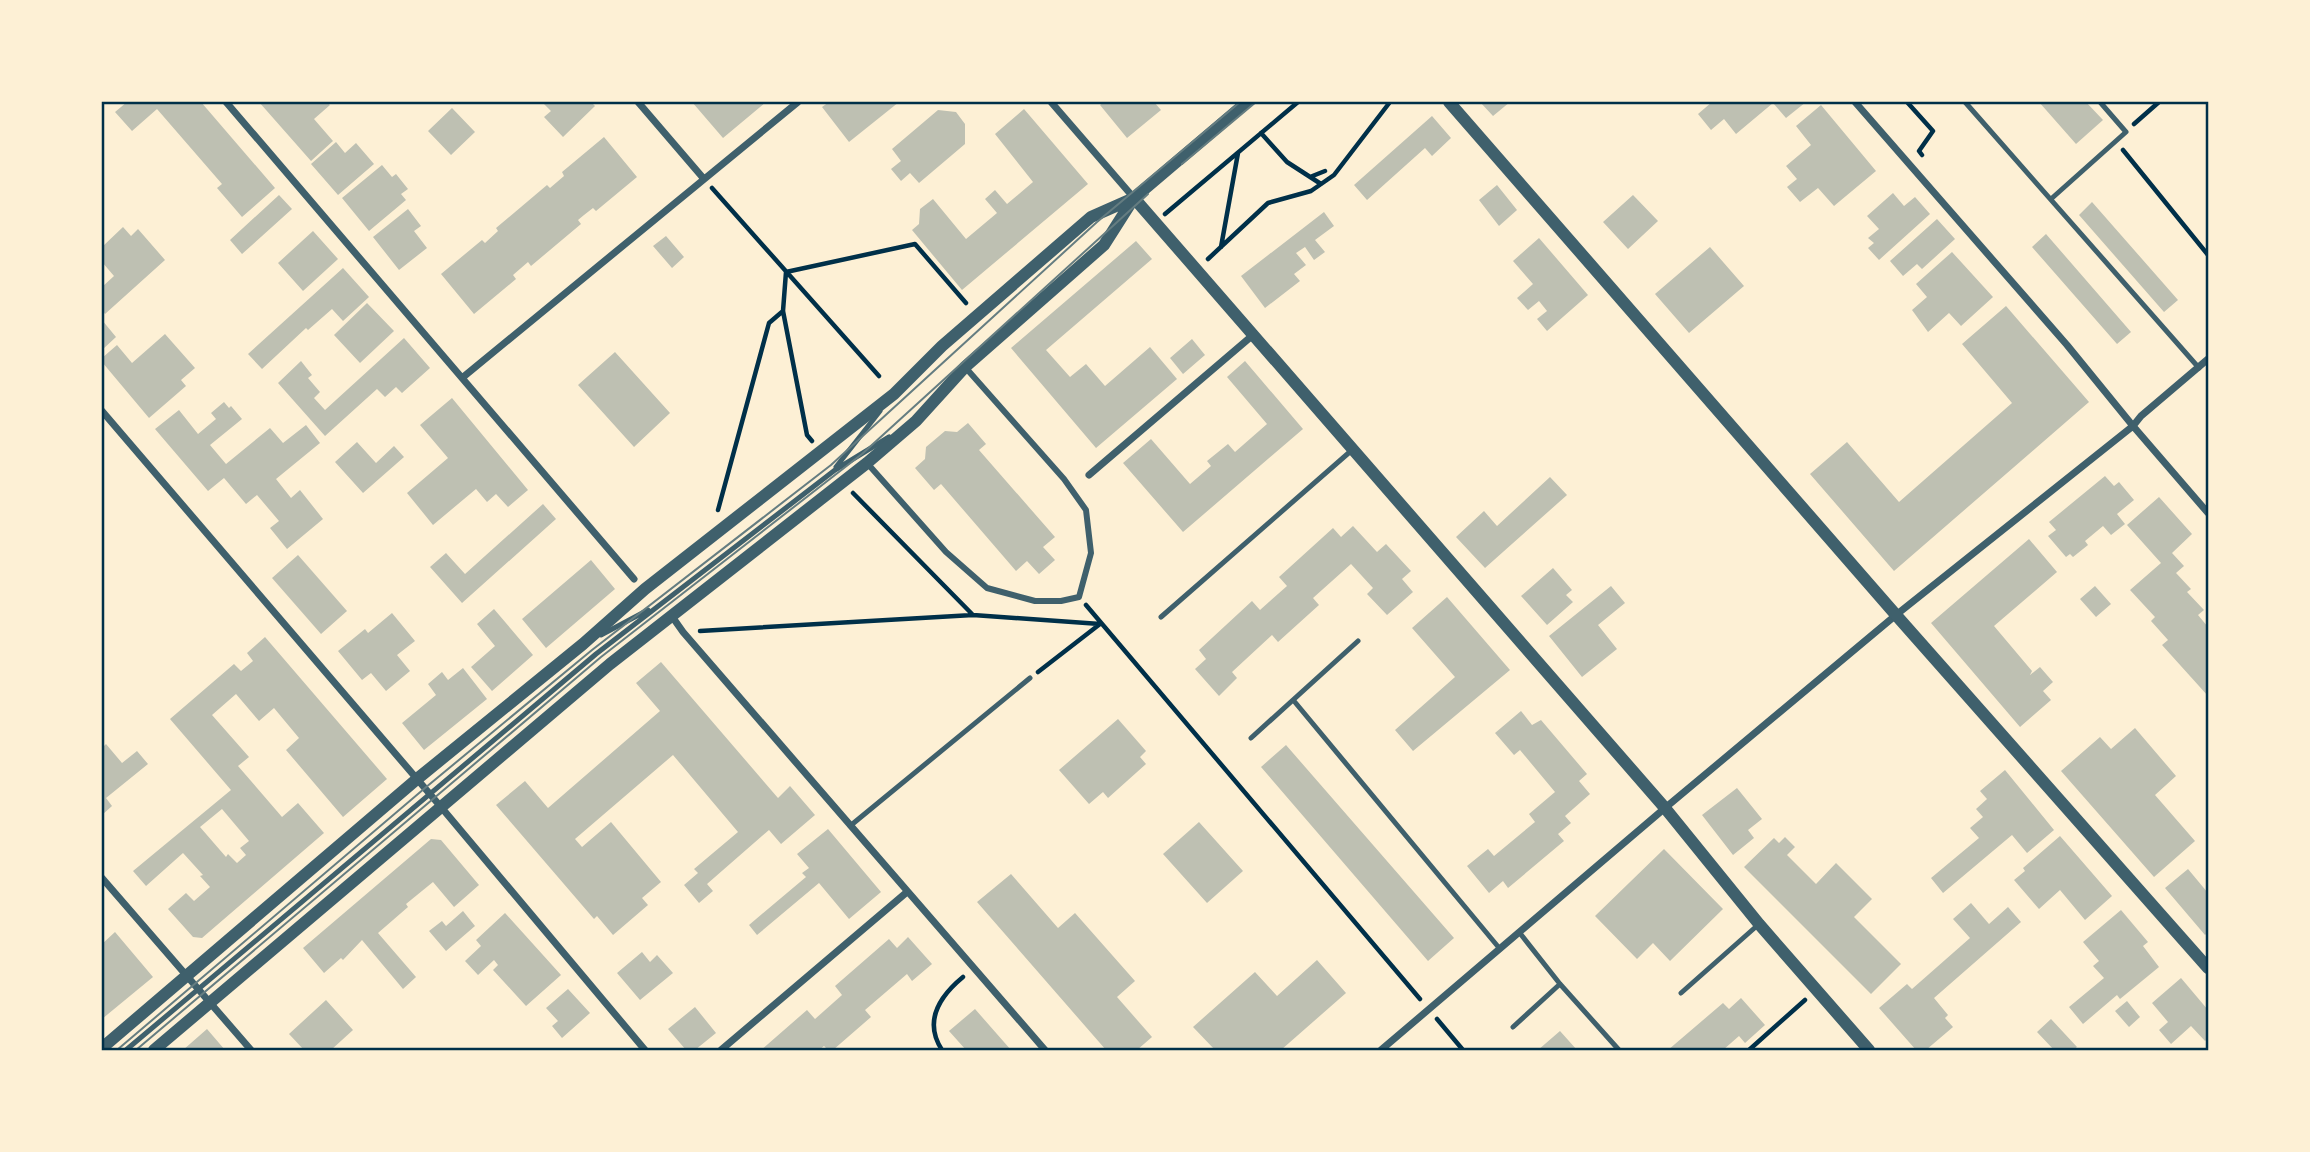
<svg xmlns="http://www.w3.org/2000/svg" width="2310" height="1152" font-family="'Asap Condensed',sans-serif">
	<rect width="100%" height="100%" fill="#fdf0d5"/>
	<path fill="#bec0b2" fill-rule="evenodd" d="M127,102H201L275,188L242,217L217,188L222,184L157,109L132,131L115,112Z
		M259,102H327L330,105L314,119L333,141L311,161Z
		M542,102H591L595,106L563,137L544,117L551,111Z
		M692,102H766L723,138Z
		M829,102H899L849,142L822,107Z
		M1104,102H1154L1161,110L1127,138L1100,105Z
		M1480,102H1510L1493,116Z
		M1712,102H1806L1786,118L1773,103L1736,134L1724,119L1711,130L1698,114Z
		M2039,102H2086L2103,120L2076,144Z
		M1821,105L1876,171L1834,206L1818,188L1800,202L1787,187L1797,179L1786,166L1811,145L1796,126Z
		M452,108L475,132L451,155L428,131Z
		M1024,109L1088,184L962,290L912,230L919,224L920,209L933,199L966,239L997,213L985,199L995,190L1007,204L1033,182L995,134Z
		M938,110L956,112L965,124V144L919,183L910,173L901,181L891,169L901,161L892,149Z
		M1432,116L1451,138L1432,156L1425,148L1367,200L1354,185Z
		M604,137L637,177L596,211L593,208L584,215L578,220L581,224L531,266L528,262L513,275L516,279L474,314L441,274L482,240L485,243L498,231L496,228L547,185L550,188L564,176L562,172Z
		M336,142L345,153L356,143L374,164L338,195L311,164Z
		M382,165L392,177L396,174L408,189L401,194L406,200L369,231L342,198Z
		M1497,185L1517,210L1499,226L1479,200Z
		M1893,193L1904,206L1915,197L1930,214L1879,260L1868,248L1874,243L1868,238L1879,229L1867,216Z
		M279,195L292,209L242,254L230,240Z
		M1633,195L1658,221L1628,249L1603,222Z
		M2092,202L2178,300L2164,312L2079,215Z
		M408,209L421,226L414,231L427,248L399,270L373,237Z
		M1324,212L1334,226L1315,240L1325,252L1314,260L1305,247L1296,253L1306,265L1294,274L1300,281L1265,308L1241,276Z
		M1937,219L1955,239L1922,269L1917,264L1903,276L1890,261Z
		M123,227L131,236L138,229L165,260L105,314L102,310V287L114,276L102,262V247Z
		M313,231L338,259L303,291L278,263Z
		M2046,234L2131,332L2117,344L2032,247Z
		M666,236L684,257L672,268L653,246Z
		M1539,238L1588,295L1547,331L1537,319L1547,311L1539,301L1528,310L1517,298L1533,284L1513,261Z
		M1136,241L1152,259L1046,350L1070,377L1086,364L1105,386L1150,347L1177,379L1096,448L1011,348Z
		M1710,247L1744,286L1689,333L1655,294Z
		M1952,252L1993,297L1961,326L1949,313L1928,332L1912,310L1927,297L1916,284Z
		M343,268L369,297L343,321L332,309L308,330L306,328L262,369L248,354Z
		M367,303L394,331L360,363L334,335Z
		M2006,306L2089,402L1894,571L1810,474L1847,442L1899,502L2012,403L1962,344Z
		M102,320L116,337L102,350Z
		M165,334L195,368L181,380L186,386L149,418L102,362V358L117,345L132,363Z
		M404,338L430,368L402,393L396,387L385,397L377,389L325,436L278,383L301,361L312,375L308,378L320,392L314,398L325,410Z
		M1192,339L1205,355L1183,374L1170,358Z
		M615,352L670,413L634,447L578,385Z
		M1245,361L1303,429L1183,532L1123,463L1151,439L1190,484L1211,466L1207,461L1228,444L1235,452L1267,424L1227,377Z
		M452,398L528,490L508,507L496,494L487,502L476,489L433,525L407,493L448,458L420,425Z
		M224,402L229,408L231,406L242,419L210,445L226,464L270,428L283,443L306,425L320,443L276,479L291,498L300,490L323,519L287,549L270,528L279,521L257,495L246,504L224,478L208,491L155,429L179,410L198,434L216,419L211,413Z
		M968,423L986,444L979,450L1055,537L1043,547L1055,560L1039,574L1027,561L1016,571L941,484L934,490L915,468L925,459L926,447L945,431L957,432Z
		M357,442L376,463L394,446L404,457L363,493L335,462Z
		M2105,476L2114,486L2119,482L2134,500L2117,514L2125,524L2111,535L2103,526L2085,541L2088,545L2073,557L2070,554L2066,557L2048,536L2056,530L2049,522Z
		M1550,477L1567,495L1485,568L1456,537L1484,511L1497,526Z
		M2159,497L2192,534L2172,553L2184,566L2176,573L2191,589L2187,592L2204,610L2198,615L2208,627V696L2162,645L2168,640L2151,621L2155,617L2130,590L2161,563L2127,525Z
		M543,504L556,519L462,603L430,567L446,553L465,574Z
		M1353,526L1377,552L1386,544L1411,571L1402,579L1413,592L1387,615L1367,594L1373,588L1351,564L1313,598L1319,605L1278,642L1272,635L1232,672L1237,678L1219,696L1195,669L1206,659L1199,650L1252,601L1260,610L1287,586L1279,577L1333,528L1341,537Z
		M2029,539L2057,572L1994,626L2032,671L2030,675L2040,667L2053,682L2043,691L2051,700L2020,727L1931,623Z
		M298,555L347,611L321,634L272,578Z
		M591,560L615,589L546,648L522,619Z
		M1553,568L1572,590L1566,595L1573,602L1547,625L1521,596Z
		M1611,586L1625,603L1598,625L1617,649L1582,677L1549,636Z
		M2095,586L2111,604L2096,617L2080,599Z
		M1447,597L1510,670L1413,751L1395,730L1455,677L1412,628Z
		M494,609L533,655L492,691L471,667L495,646L477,624Z
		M392,613L415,641L397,655L410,671L386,691L371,673L362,680L338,651L365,629L368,633Z
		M265,637L387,779L343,817L286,750L299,738L274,708L259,721L236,694L212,715L249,757L238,766L282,817L298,803L324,833L202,938L193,937L168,909L186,893L194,901L210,887L200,876L203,875L183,853L146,886L133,871L231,790L170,719L234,664L241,671L253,661L247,653ZM222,809L249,841L240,848L246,855L237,863L228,854L226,857L200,827Z
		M661,662L778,798L790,786L815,815L781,844L769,830L707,884L713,891L699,903L684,885L698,873L694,869L738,832L673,755L575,839L582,847L611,822L661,882L642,898L648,905L613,935L597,916L594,919L496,805L525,781L548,808L660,711L636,683Z
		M463,668L487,699L424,750L402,723L436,695L428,684L442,672L448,680Z
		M1521,711L1532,725L1541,720L1587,774L1579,781L1590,794L1565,816L1571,823L1558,834L1564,841L1508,888L1503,881L1489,893L1467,866L1488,849L1494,856L1535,822L1529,814L1555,792L1520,750L1514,755L1495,733Z
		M1118,719L1146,751L1140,757L1146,764L1108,798L1103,792L1089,804L1059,770Z
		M2135,728L2176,776L2155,795L2195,841L2154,877L2061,771L2100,737L2111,749Z
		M106,744L122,763L137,751L148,764L106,798L112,806L102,815V748Z
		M1286,745L1454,938L1428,961L1261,767Z
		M2005,770L2054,830L2027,853L2012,835L1943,893L1931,878L1979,838L1970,828L1983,817L1976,809L1987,799L1980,791Z
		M1737,788L1762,819L1748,830L1754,838L1733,855L1702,815Z
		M1199,822L1243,871L1207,903L1163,854Z
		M828,829L881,892L849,919L819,883L757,935L749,925L806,877L802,873L809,868L797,854Z
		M2060,836L2112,896L2085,920L2060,890L2039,909L2014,880L2025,871L2023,868Z
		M1785,837L1795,847L1787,855L1816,884L1836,863L1872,899L1854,917L1901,964L1871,994L1744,867L1774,838L1779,843Z
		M431,839L441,840L479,885L454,907L433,882L406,904L408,907L378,933L416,977L403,989L362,940L343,960L341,958L324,973L303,948Z
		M1664,849L1723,909L1670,961L1653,943L1637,959L1595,916Z
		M2188,869L2208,893V932L2205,935L2165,888Z
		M1011,874L1058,928L1075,913L1135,981L1117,997L1152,1037L1137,1050H1106L977,902Z
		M1971,903L1989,924L2008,907L2021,922L1934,998L1948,1015L1945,1018L1953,1027L1926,1050H1916L1879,1008L1907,984L1912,989L1970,938L1953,919Z
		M2121,910L2148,942L2143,946L2159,967L2120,999L2117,995L2083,1024L2069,1007L2104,978L2093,966L2099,961L2083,942Z
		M463,911L475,926L446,951L429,931L442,921L446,926Z
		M505,913L561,975L526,1006L493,970L498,965L494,960L478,975L465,961L481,946L476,940Z
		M115,932L153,977L102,1019V944Z
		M908,937L932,964L912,981L907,974L865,1010L871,1017L833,1050H828L824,1046L819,1050H761L807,1010L815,1019L842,995L835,986L889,939L897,948Z
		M642,952L650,962L657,955L673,973L640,1000L617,973Z
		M1317,960L1346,993L1281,1050H1215L1193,1027L1255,972L1277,996Z
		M2181,978L2208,1010L2206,1014L2208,1017V1038L2205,1041L2191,1026L2171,1044L2159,1030L2168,1022L2152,1003Z
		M568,989L590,1013L562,1038L552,1026L558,1021L546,1008Z
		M1741,998L1765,1025L1745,1043L1739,1036L1723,1050H1668L1723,1003L1729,1009Z
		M326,1000L353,1030L331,1050H304L289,1034Z
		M2127,1001L2140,1017L2129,1027L2115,1011Z
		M695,1007L716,1033L695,1050H686L668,1029Z
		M975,1009L1011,1050H966L949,1031Z
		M2051,1019L2077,1047L2073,1050H2054L2037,1032Z
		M207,1029L225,1050H183Z
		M1560,1031L1577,1050H1538Z"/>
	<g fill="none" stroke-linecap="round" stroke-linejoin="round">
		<path stroke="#003049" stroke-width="4.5" d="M1907,102L1933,131L1919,151L1922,155
			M2134,124L2159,102
			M1261,133L1287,162L1321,184
			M2123,150L2208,255
			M1310,177L1325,171
			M712,188L879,376
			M1165,214L1298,102
			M1221,247L1238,153
			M1208,259L1268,203L1311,191L1334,175L1390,102
			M812,441L807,435L783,311L786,272L915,244L966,303
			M853,493L972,614
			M718,510L769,323L783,311
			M1086,605L1420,999
			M700,631L973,615L1100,624
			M1038,672L1100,624
			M1437,1019L1463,1050
			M942,1050C923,1021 940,996 963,977
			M1749,1050L1805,1000"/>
		<path stroke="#3f606c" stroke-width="5" d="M1965,102L2199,368
			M2051,199L2126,132L2100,102
			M836,467L880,411
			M1161,617L1352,450
			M601,635L648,610
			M1294,701L1500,949
			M1251,738L1358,641
			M850,826L1030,678
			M1519,932L1560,984L1619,1050
			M1681,993L1759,924
			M1513,1027L1560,984
			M126,1050L596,654L835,470L889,437"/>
		<path stroke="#3f606c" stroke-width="6" d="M867,463L946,552L987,588L1035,601H1061L1079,597L1091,553L1086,510L1064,479L965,367"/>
		<path stroke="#3f606c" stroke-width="7" d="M226,102L634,579
			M638,102L704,179
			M1051,102L1134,198
			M1855,102L2067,345L2133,426L2208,513
			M462,378L798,102
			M102,411L441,807L645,1050
			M1089,475L1253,335
			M671,615L683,632L1045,1050
			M102,878L251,1050
			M721,1050L907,892
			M1381,1050L1665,808L1896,615L2133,426L2141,416L2208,359"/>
		<path stroke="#3f606c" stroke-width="12" d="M1449,102L1896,615L2208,968
			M1134,198L1665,808L1759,924L1869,1050
			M102,1048L417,779L583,644L645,589L894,394L942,346L1091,217L1134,198L1247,102
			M154,1050L610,664L867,463L916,421L965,367L1104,245L1132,201"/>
		<path stroke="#657d81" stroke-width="2" d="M1182,164L1256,102
			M117,1050L425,788L592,650L831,465L1097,222L1240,102
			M136,1050L601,657L862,454L1148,194"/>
	</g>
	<rect width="2310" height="1152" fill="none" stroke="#fdf0d5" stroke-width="206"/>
	<rect x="103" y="103" width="2104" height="946" fill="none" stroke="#003049" stroke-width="2.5"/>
</svg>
